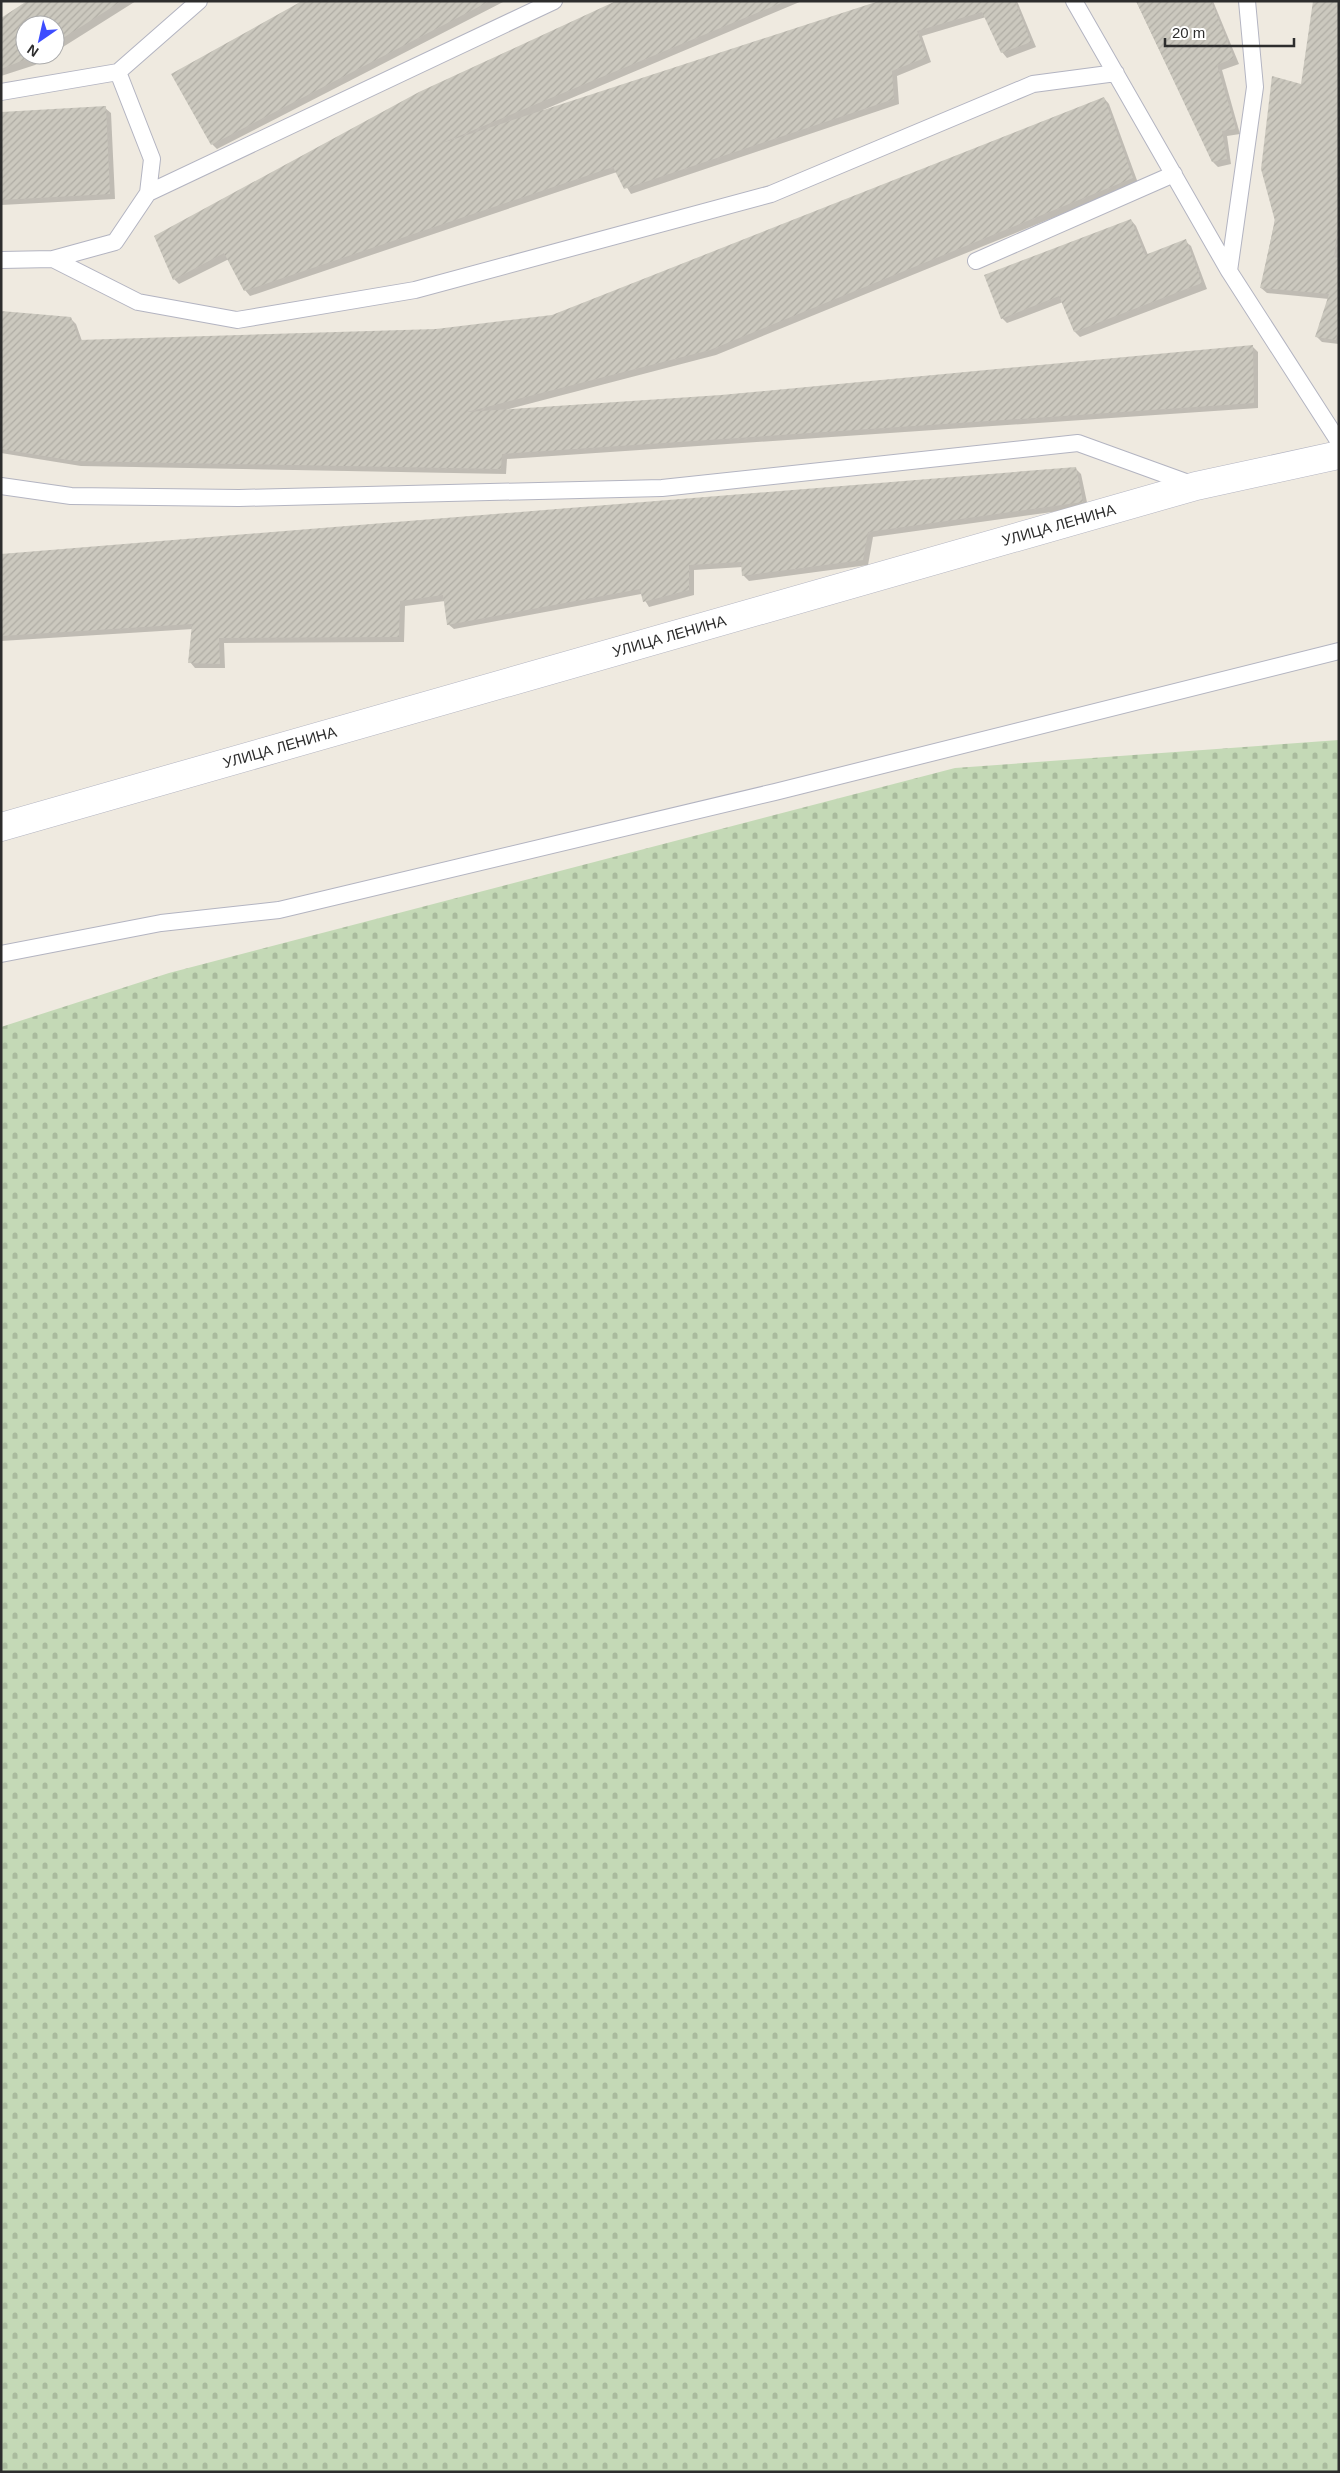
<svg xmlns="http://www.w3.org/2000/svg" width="1340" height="2473" font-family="Arial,sans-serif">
	<defs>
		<pattern id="cemetery-stones" width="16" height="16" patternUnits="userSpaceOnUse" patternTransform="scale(1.25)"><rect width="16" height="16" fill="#c4d9b6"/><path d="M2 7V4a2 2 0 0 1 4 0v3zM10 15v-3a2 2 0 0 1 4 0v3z" fill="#a9bb9d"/></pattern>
		<pattern id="building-hatch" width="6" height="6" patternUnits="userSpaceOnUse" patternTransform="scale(1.25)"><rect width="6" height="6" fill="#cbc8be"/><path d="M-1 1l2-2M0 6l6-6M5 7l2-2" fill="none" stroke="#afaca4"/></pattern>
	</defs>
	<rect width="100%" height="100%" fill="#efeae0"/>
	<path fill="url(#cemetery-stones)" d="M1339,740V2472H1V1027L169,973L955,768Z"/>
	<path fill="#0003" d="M30,1H136L55,52V25H25V55H50L35,65L1,76V19Z
		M304,1H505L217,149L212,144Z
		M619,1H802L543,110L544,112L883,1H1017L1036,47L1007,58L1002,52L986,17L922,36L931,62L897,76L899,104L631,194L617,172L250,296L245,290L229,259L179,284L174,279Z
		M1136,1H1213L1239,64L1222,70L1240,134L1227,136L1231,164L1218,167L1213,162Z
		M1339,1V344L1322,342L1317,337L1329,299L1267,293L1261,288L1302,86Z
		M1104,98L1109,104L1138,183L716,355L505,410L721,396L1252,346L1258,352V408L507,459L506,474L81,466L1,453V312L70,318L76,324L82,341L436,330L552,316Z
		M105,108L111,113L115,199L1,205V113Z
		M1131,220L1136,226L1148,255L1185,241L1191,246L1207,289L1080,337L1075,332L1063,302L1007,323L1002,318Z
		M1075,468L1081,474L1088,507L873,537L868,565L749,581L744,576L743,567L694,570V595L649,607L641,594L454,629L448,624L445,601L405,606L404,642L224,643L225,668H195L190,662L193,629L1,641V555Z"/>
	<path fill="url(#building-hatch)" d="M27,1H122L55,43V25H25V55H37L1,69V18Z
		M302,1H490L211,145L171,74Z
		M616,1H786L442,143L879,1H1015L1031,42L1001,53L982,12L917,31L927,57L892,71L894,99L624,189L613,167L244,291L224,253L173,280L154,236L419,92Z
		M1136,1H1211L1234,58L1217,65L1236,129L1222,131L1227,159L1212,162Z
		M1313,1H1339V217L1334,257L1339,258V328L1336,340L1315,337L1329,294L1260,288L1275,221L1261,169L1272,76L1301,84Z
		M1104,97L1133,178L710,350L467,412L721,395L1253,345L1254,403L502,454L501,469L75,461L1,449V311L71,317L79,340L436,329L552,315Z
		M106,106L110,194L1,200V112Z
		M1131,219L1145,255L1186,239L1202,283L1074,332L1059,296L1001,319L984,275Z
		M1076,467L1083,502L868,532L863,560L742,576L741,562L689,565V590L643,602L640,589L447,625L443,595L400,601L399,637L219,638L220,664L188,663L192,624L1,636V554Z"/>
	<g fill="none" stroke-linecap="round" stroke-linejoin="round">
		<g stroke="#b3b4c1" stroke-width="18">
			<path id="lane" d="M1074,1L1229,271L1339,442
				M118,72L199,1
				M1,92L118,72L152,159L148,193L115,242L53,259
				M148,193L554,1
				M1,260L53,259L138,302L237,320L415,290L771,194L1033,84L1116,73
				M976,261L1174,174
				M1229,271L1255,87L1247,1
				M1,486L71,496L239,498L662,488L1078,443L1194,485
				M1,954L161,923L279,910L775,792L1339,651"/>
		</g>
		<g stroke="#b3b4c1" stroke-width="29">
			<g id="secondary">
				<path id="s1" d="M1,827L1196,486L1339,455"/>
			</g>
		</g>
		<use href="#lane" stroke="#fff" stroke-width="16"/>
		<use href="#secondary" stroke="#fff" stroke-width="28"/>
	</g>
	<g text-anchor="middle" stroke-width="5" stroke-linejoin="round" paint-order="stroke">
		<g font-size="15" fill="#2d2d2d" stroke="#fff">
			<text dy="5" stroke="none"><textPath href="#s1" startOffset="1100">УЛИЦА ЛЕНИНА</textPath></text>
			<text dy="5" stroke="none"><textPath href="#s1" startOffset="695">УЛИЦА ЛЕНИНА</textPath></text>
			<text dy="5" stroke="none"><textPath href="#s1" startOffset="290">УЛИЦА ЛЕНИНА</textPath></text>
		</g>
	</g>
	<rect width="1340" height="2473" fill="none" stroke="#2d2d2d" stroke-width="5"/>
	<g transform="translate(40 40) rotate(214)"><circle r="24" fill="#ffffff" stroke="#ababab"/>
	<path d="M0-4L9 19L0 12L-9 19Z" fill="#3d4dff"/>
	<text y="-8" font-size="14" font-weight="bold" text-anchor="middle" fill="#2d2d2d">N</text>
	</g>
	<path d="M1165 38v8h129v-8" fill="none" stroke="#2d2d2d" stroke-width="2.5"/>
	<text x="1172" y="38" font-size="15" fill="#2d2d2d" stroke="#ffffff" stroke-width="4" paint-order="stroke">20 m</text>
</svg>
